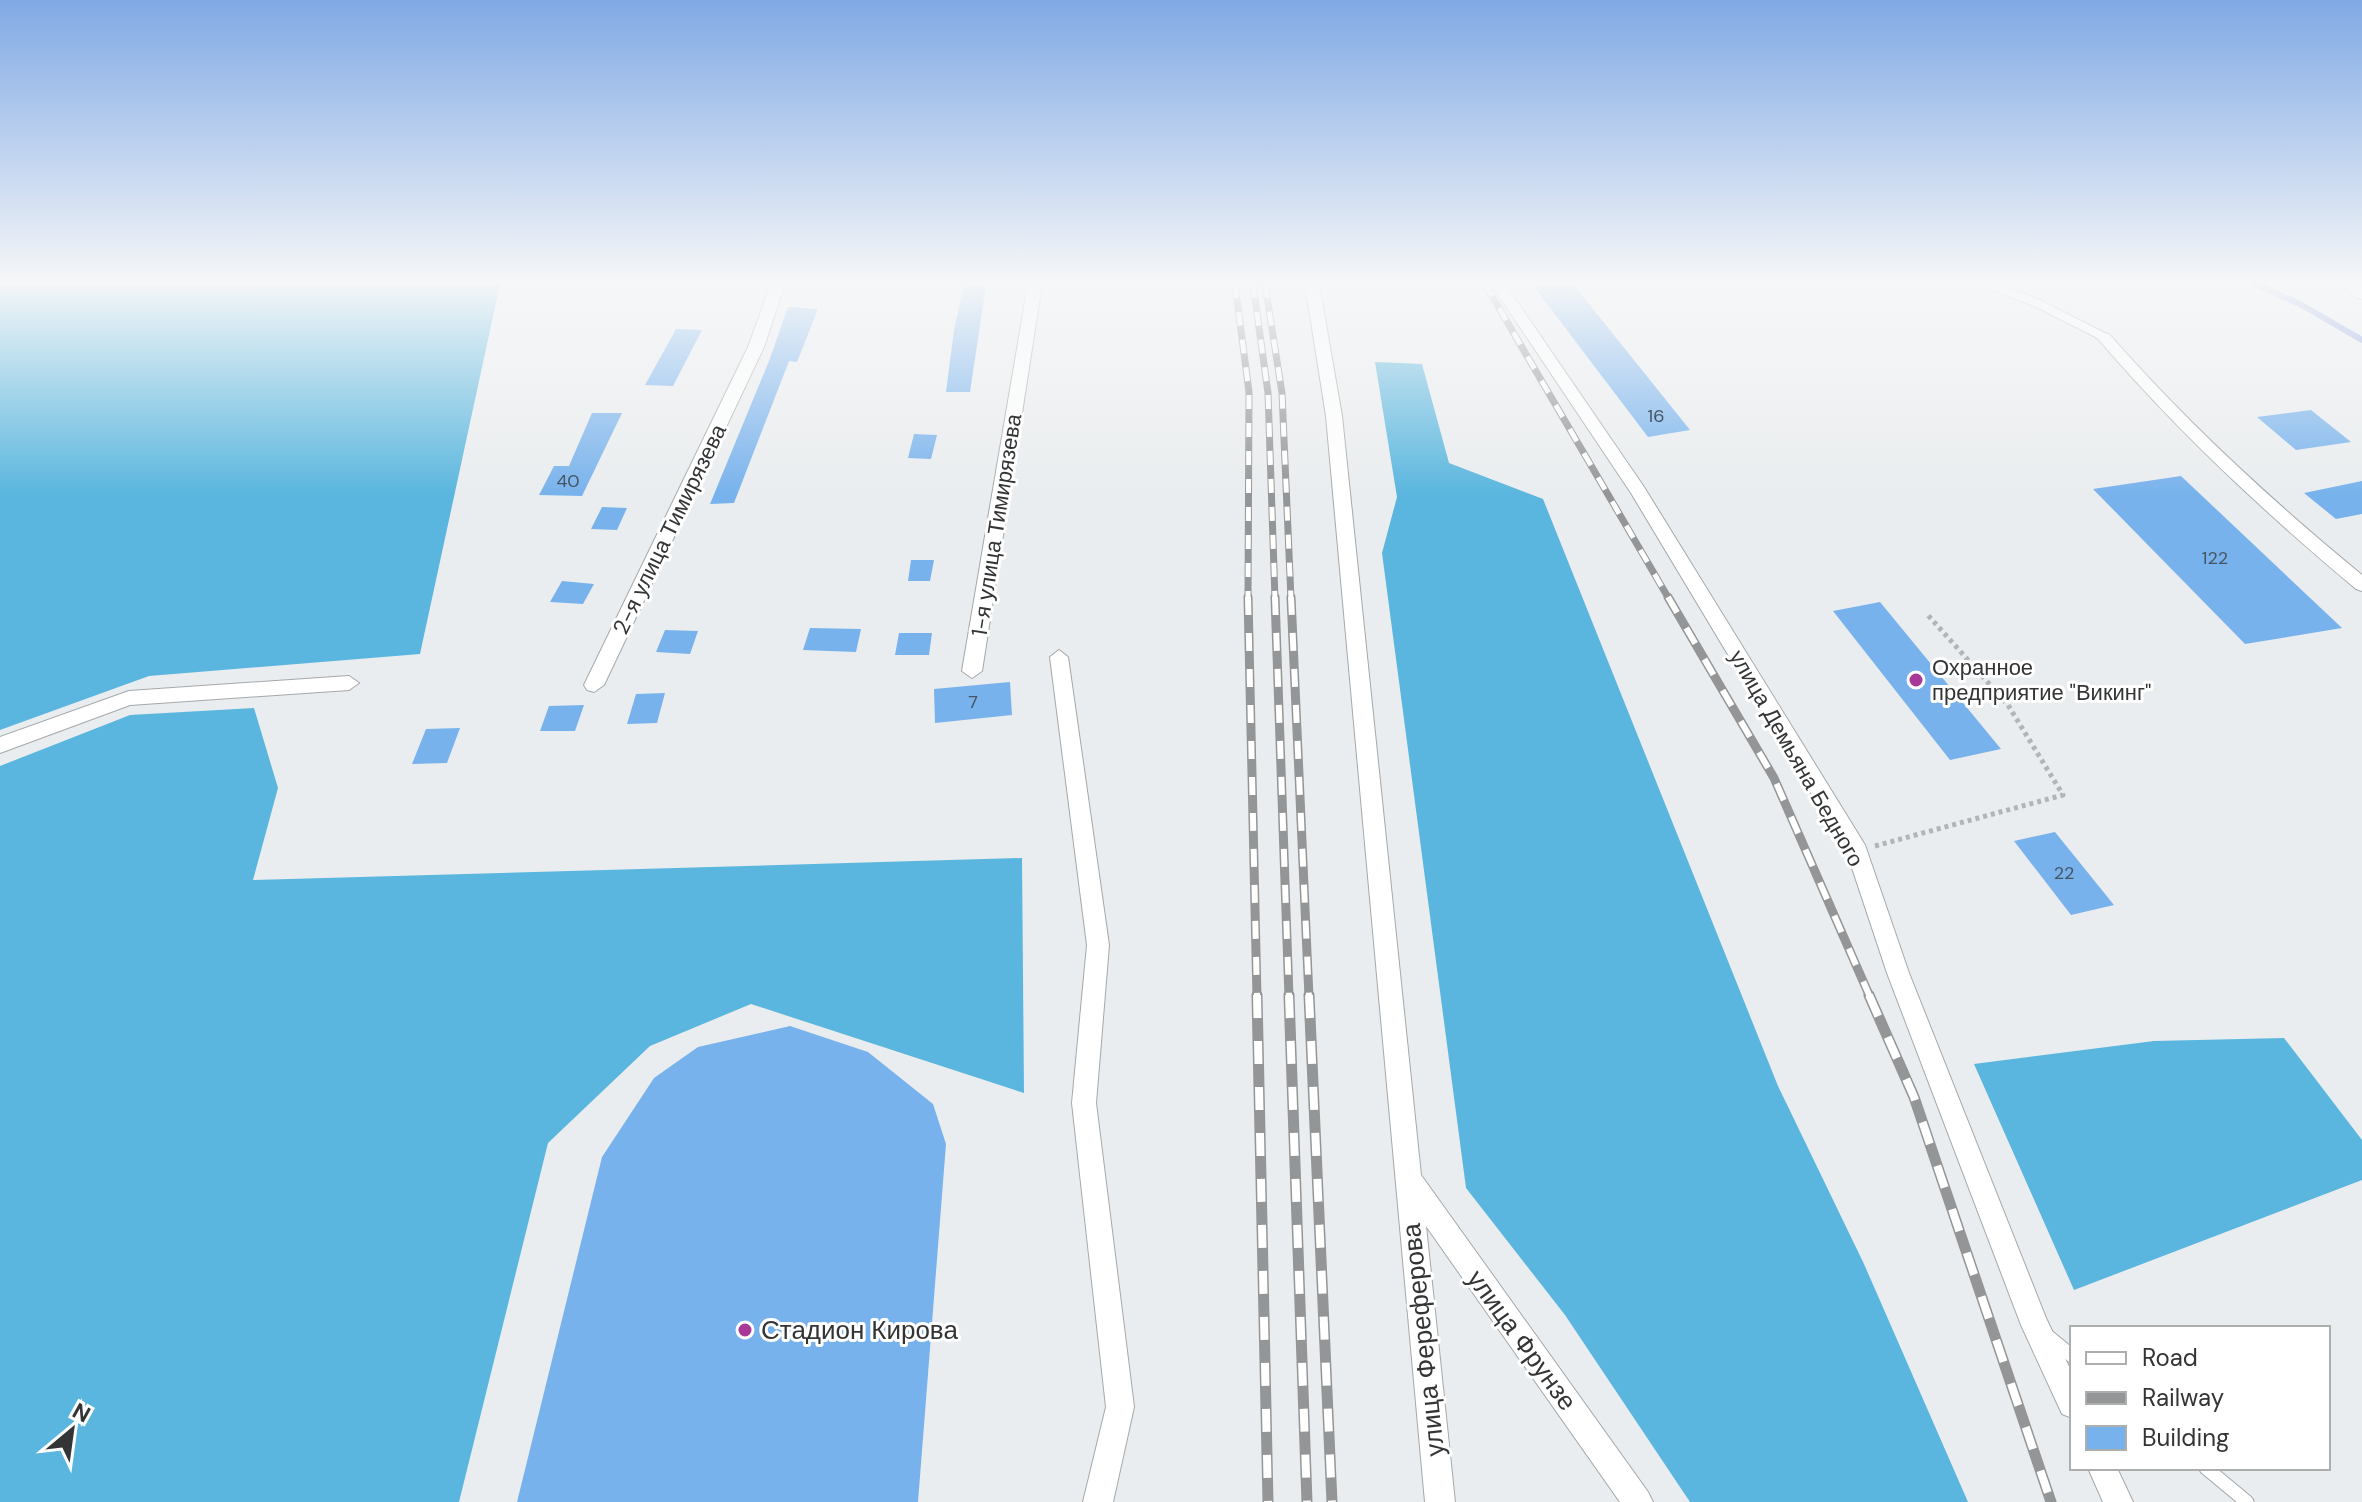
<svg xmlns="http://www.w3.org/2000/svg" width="2362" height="1502" font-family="'DM Sans',sans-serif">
	<rect width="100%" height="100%" fill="#eaedef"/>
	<path fill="#5ab6de" d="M0,284H500L420,654L149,676L0,730Z
		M1375,362L1422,364L1449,463L1543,499L1778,1086L1864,1264L1968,1502H1690L1565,1315L1466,1188L1382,553L1397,497Z
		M254,708L278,788L253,880L1022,858L1024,1093L751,1004L650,1046L548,1143L459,1502H0V766L130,715Z
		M2284,1038L2362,1140V1180L2074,1290L1974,1064L2154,1041Z"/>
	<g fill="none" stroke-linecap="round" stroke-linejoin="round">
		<path stroke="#8498dd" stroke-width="6" d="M2255,284L2300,304L2362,340"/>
	</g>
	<path fill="#78b2ec" d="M1532,284H1573L1690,430L1648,437Z
		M964,285H986L970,392H946L954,330Z
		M788,307L818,309L797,362L789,361L734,503L710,504L769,361Z
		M676,329L702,330L673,386L645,385Z
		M2311,410L2351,442L2296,450L2257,417Z
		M592,413H622L582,496L539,495L554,466H569Z
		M914,434L937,435L931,459L908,458Z
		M2181,476L2342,628L2245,644L2093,489Z
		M2362,481V514L2336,519L2304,493Z
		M602,507L627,508L617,530L591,529Z
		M911,560H934L930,581H908Z
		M562,581L594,584L583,604L550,602Z
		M1880,602L2001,749L1950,760L1833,611Z
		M810,628L861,629L856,652L803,650Z
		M665,630L698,631L690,654L656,652Z
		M899,633H932L929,655H895Z
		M1010,682L1012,715L935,723L934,689Z
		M665,693L657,723L627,724L636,694Z
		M584,705L575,731H540L549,706Z
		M460,728L447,763L412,764L426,729Z
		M2055,832L2114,905L2071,915L2014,841Z
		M790,1026L868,1052L933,1104L946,1144L918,1502H517L602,1157L654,1078L698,1047Z"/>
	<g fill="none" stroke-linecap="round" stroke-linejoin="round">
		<g stroke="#a5a8aa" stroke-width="10">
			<path id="lane-far1" d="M1989,284L2039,304L2104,337"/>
		</g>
		<g stroke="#a5a8aa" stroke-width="15">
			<path id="lane" d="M2049,1337L2072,1356
				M2206,1468L2247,1502"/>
		</g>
		<g stroke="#a5a8aa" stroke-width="2">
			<path id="street" d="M771,284H785L764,347L604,685L594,692L587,690L584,685L748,347Z
				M1028,284H1042L982,671L972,678L962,671Z
				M1305,284H1319L1342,416L1421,1175L1648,1492L1653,1502H1620L1426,1226L1455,1502H1425L1326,416Z
				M1491,284H1505L1644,487L1865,845L1909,973L2046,1318L2072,1373V1418L2062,1414L2021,1325L1887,973L1847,853L1631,493Z
				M2104,333L2109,334C2186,422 2272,501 2362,575V591L2356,589C2264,512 2177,431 2099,340L2097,337Z
				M1059,650L1068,657L1109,945L1096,1103L1134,1407L1113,1502H1083L1106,1407L1072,1103L1087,945L1050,657Z
				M349,676L359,683L349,690L130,705L0,753V737L129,691Z
				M2088,1468H2117L2133,1502H2103Z"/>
		</g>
		<g stroke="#a5a8aa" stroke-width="2">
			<path id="secondary" d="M2342,284H2362V299L2355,297Z"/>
		</g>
		<path stroke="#b2b4b6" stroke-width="5" stroke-dasharray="4 4" stroke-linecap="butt" d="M1875,846L2063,795L2008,705L1927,614"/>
		<use href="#lane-far1" stroke="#fff" stroke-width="8"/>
		<use href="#lane" stroke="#fff" stroke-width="13"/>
		<use href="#street" fill="#fff" fill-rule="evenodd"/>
		<use href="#secondary" fill="#fff" fill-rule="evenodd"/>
		<g stroke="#939596" stroke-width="7">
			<path id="rail-far2" d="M1235,284L1249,392L1248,599
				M1253,284L1268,393L1275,599
				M1265,284L1282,393L1291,599
				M1485,284L1669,599"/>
		</g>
		<g stroke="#939596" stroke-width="9">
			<path id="rail-far1" d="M1248,597L1257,997
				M1275,597L1289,997
				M1291,597L1309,997
				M1668,597L1774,778L1870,997"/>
		</g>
		<g stroke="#939596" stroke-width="11">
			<path id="rail" d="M1257,995L1268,1502
				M1289,995L1307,1502
				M1309,995L1332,1502
				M1869,995L1914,1097L2051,1502"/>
		</g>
		<use href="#rail-far2" stroke="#fff" stroke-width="5" stroke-dasharray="14" stroke-linecap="butt"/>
		<use href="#rail-far1" stroke="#fff" stroke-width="6" stroke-dasharray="18" stroke-linecap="butt"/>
		<use href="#rail" stroke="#fff" stroke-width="8" stroke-dasharray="23" stroke-linecap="butt"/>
	</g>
	<linearGradient id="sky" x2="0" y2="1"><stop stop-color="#80a9e4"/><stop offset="0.57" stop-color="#f6f7f8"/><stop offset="1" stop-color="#f6f7f8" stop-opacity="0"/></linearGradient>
	<rect width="2362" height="494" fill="url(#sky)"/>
	<g fill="#a93996" stroke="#fff" stroke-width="3">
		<circle cx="1916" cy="680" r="8"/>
		<circle cx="745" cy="1330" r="8"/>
	</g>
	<g text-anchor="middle" stroke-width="6" stroke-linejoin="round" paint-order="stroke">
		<g font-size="18" fill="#445463">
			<text x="1656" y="422">16</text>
			<text x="568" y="487">40</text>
			<text x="2215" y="564">122</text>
			<text x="973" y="708">7</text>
			<text x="2064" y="879">22</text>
		</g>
		<g font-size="22" fill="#333435" stroke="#fff">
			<text transform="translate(996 525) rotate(-81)" y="8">1-я улица Тимирязева</text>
			<text transform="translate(669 529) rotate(-64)" y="8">2-я улица Тимирязева</text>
			<text transform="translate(1797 758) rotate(60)" y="8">улица Демьяна Бедного</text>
		</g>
		<g font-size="22" fill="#333435" stroke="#fff" text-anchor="start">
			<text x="1932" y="675">Охранное<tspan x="1932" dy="25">предприятие "Викинг"</tspan></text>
		</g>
		<g font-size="26" fill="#333435" stroke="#fff" text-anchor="start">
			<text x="761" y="1339">Стадион Кирова</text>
		</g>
		<g font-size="26" fill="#333435" stroke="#fff">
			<text transform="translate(1423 1340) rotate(-96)" y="9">улица Фереферова</text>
			<text transform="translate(1522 1340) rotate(54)" y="9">улица Фрунзе</text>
		</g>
	</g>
	<rect x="2070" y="1326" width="260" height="144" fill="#ffffff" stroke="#adaeae" stroke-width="2"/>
	<rect x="2086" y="1352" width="40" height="12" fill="#ffffff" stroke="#adaeae" stroke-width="2"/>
	<text x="2142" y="1366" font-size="24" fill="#333435">Road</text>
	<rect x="2086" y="1392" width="40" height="12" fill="#939596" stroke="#adaeae" stroke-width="2"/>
	<text x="2142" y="1406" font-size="24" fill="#333435">Railway</text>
	<rect x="2086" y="1426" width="40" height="24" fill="#78b2ec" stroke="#adaeae" stroke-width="2"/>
	<text x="2142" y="1446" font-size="24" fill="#333435">Building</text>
	<g transform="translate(72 1430) rotate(29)" stroke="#ffffff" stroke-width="6" paint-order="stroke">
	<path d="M0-6L14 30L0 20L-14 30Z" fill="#333435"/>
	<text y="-12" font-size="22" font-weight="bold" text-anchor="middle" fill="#333435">N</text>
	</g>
</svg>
